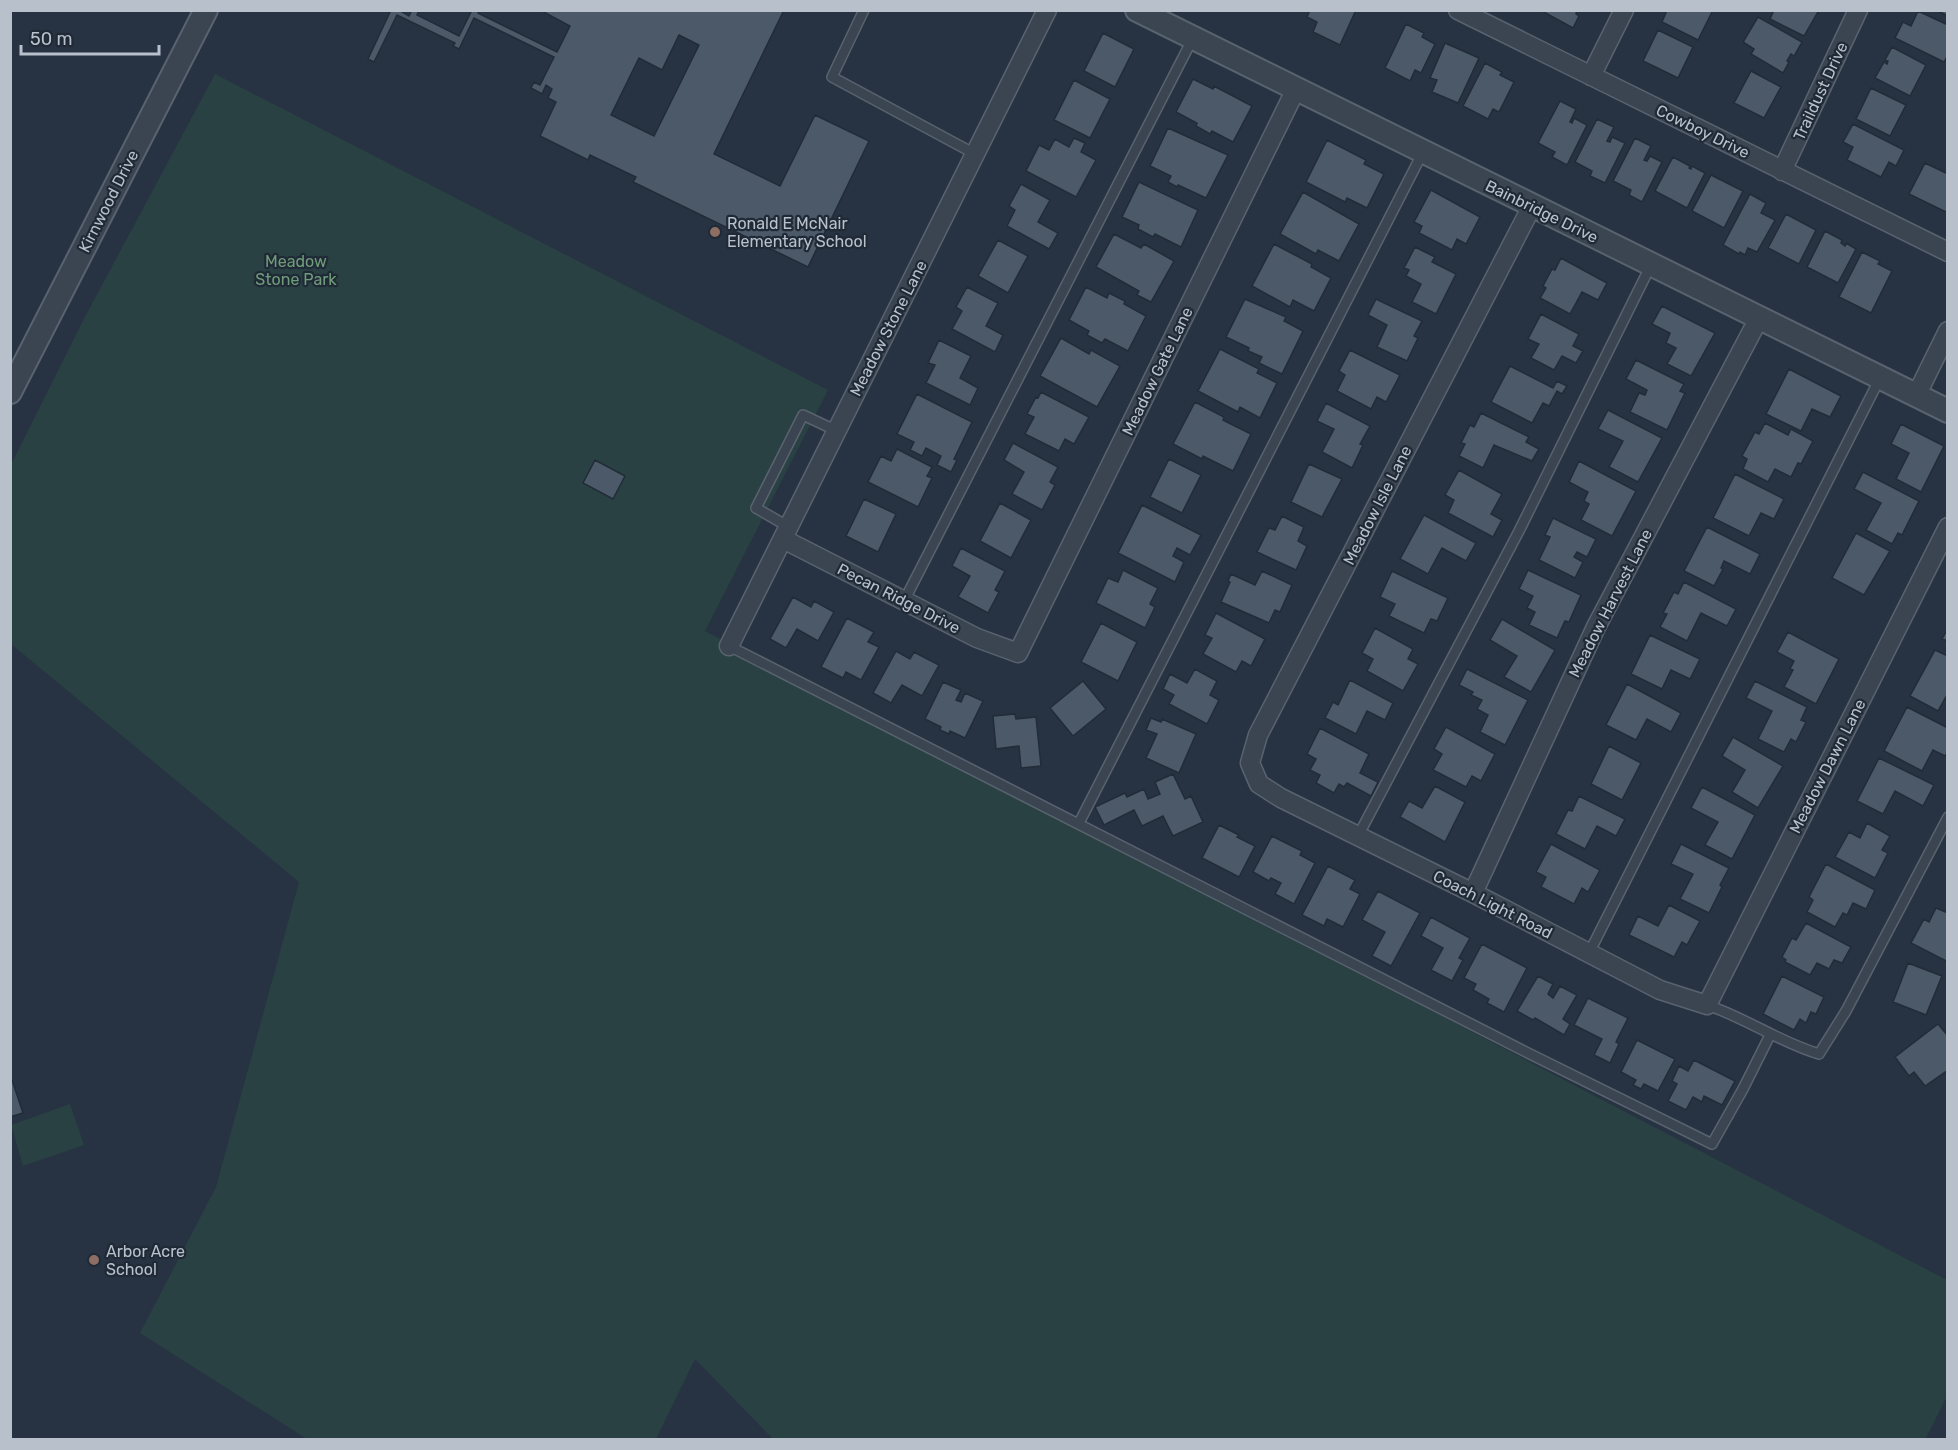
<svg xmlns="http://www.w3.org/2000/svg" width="1958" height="1450" font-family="Rubik,sans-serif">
	<rect width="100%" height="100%" fill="#273342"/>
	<path fill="#294143" d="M215,74L828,390L705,631L1947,1280V1396L1925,1440H774L695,1359L656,1439H307L140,1333L216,1187L299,882L11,644L10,467L85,317Z
		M70,1104L84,1145L23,1166L11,1125Z"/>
	<path fill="#4b5968" stroke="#222c39" stroke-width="1.5" fill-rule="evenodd" d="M391,10H399L409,16L412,10H419L417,15L459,36L472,10H479L478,13L557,52L570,26L540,10H784L714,154L780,186L815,115L869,141L808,267L633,182L636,177L590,155L588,160L540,136L556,102L548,98L552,89L546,85L542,94L531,88L534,82L540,85L554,57L474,18L459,49L453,46L455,43L397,15L374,62L368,59ZM679,35L699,45L654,136L611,115L639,58L662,70Z
		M1310,10H1356L1340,45L1313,32L1317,22L1307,17Z
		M1540,10H1577L1576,14L1579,16L1573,28Z
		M1667,10H1713L1698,40L1662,22Z
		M1774,10H1819L1804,36L1770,19Z
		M1936,10H1948V16Z
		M1918,11L1948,25V55L1944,62L1895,38L1903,22L1911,26Z
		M1758,17L1802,42L1794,56L1791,54L1787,61L1789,62L1783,73L1751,54L1754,49L1743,42Z
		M1406,24L1424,33L1422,37L1435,44L1421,73L1415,70L1410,81L1385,68Z
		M1658,30L1693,47L1678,78L1643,61Z
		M1103,33L1134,49L1115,87L1084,71Z
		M1445,43L1479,58L1458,103L1432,92L1437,80L1430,78Z
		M1892,47L1926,65L1910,96L1875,78L1884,62L1887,64L1888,61L1885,60Z
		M1485,63L1502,72L1500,75L1514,82L1499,112L1493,109L1488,119L1463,106Z
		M1751,71L1781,87L1764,118L1734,103Z
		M1193,79L1213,89L1214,86L1252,106L1233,142L1212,131L1210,134L1196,126L1197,123L1176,112Z
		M1074,80L1110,99L1090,138L1054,120Z
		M1871,88L1906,105L1890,136L1856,119Z
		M1560,101L1576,109L1570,122L1572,123L1574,118L1587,125L1567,165L1552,157L1555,152L1538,143Z
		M1597,119L1614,127L1607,141L1610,142L1612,137L1625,143L1605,183L1590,176L1592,171L1575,162Z
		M1853,124L1904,150L1896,166L1889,162L1881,177L1847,160L1853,147L1843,142Z
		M1168,128L1228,155L1206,198L1178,185L1177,187L1168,182L1171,176L1150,166Z
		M1074,138L1085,143L1081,152L1096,160L1076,197L1026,171L1039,145L1049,150L1055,139L1069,147Z
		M1635,138L1651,146L1644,160L1647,161L1650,156L1662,162L1642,202L1629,195L1631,190L1613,181Z
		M1327,140L1366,160L1364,164L1384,174L1367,208L1347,198L1345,202L1306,182Z
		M1673,157L1690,166L1689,168L1691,169L1692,166L1705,173L1687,208L1655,191Z
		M1925,163L1948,174V213L1909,194Z
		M1711,175L1743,191L1724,228L1692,211Z
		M1139,182L1198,210L1181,247L1155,234L1153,237L1138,229L1139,225L1122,217Z
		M1021,184L1050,200L1038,222L1058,233L1049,249L1007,226L1015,210L1009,206Z
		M1431,190L1480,217L1466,244L1457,239L1452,250L1419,233L1422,226L1414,222Z
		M1303,192L1359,224L1339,261L1318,250L1316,254L1280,234Z
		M1750,194L1766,203L1761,213L1775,220L1757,252L1748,248L1745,255L1740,252L1739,254L1723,245Z
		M1786,214L1816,230L1799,264L1768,248Z
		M1825,231L1842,240L1841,243L1845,246L1846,243L1856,249L1838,283L1807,267Z
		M1114,234L1141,248L1144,244L1174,261L1151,302L1137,295L1139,291L1096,267Z
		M998,240L1028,256L1008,293L978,276Z
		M1274,244L1312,264L1311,267L1331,278L1314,311L1293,300L1290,307L1252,286Z
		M1415,247L1435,257L1432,262L1456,274L1436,314L1412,302L1421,284L1406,276L1409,270L1404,268Z
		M1862,252L1880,261L1878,264L1892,271L1871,313L1839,297Z
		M1561,258L1607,283L1598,300L1582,292L1570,314L1540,298L1546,288L1543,286L1552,269L1555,270Z
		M967,287L998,303L986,326L1003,335L995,352L952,329L962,311L956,307Z
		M1086,287L1107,298L1109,293L1125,301L1124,304L1146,316L1128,351L1105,339L1102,343L1087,335L1089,331L1069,320Z
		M1245,299L1286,317L1284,321L1303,331L1282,374L1259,363L1262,357L1248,351L1249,348L1226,337Z
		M1376,299L1422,321L1414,336L1418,338L1407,361L1377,347L1387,325L1368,315Z
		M1662,306L1715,333L1691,376L1667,364L1676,348L1666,343L1670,333L1652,324Z
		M1541,314L1579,334L1573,346L1583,351L1576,363L1562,356L1554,370L1531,358L1539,344L1528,339Z
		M1061,338L1089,354L1091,350L1120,366L1097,407L1040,376Z
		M939,340L971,356L960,378L978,388L970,405L926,383L935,365L928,363Z
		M1220,349L1259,369L1257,373L1277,383L1260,418L1240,407L1238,412L1198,391Z
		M1350,350L1400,375L1386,402L1377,397L1371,409L1337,391L1345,375L1339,371Z
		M1636,360L1684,384L1680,391L1685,393L1667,430L1630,412L1639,393L1645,395L1647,390L1626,379Z
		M1510,366L1553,388L1557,381L1567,386L1562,394L1557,391L1549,406L1543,403L1532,423L1491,402Z
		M1789,369L1841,396L1830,417L1812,409L1801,431L1766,414Z
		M1041,392L1089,417L1074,444L1065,439L1059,451L1025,434L1034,417L1027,414L1036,397L1038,398Z
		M917,394L972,422L954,459L957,460L951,472L937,465L941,456L926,448L922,456L910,450L914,442L897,434Z
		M1195,402L1224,417L1223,420L1251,434L1233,471L1203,456L1202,459L1173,444Z
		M1326,403L1370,426L1360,444L1363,445L1352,468L1322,452L1334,429L1317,421Z
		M1608,410L1662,438L1638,482L1609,467L1623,441L1598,429Z
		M1481,413L1529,437L1526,442L1539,449L1532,461L1494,445L1483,468L1459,456L1465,444L1461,443L1470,425L1474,427Z
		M1765,423L1788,435L1791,429L1813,441L1801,464L1798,463L1791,477L1775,469L1768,482L1743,469L1747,459L1742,456L1755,432L1759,434Z
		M1901,424L1944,446L1921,492L1896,479L1909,453L1891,444Z
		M1013,443L1058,467L1050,482L1055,485L1042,510L1012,494L1024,472L1004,460Z
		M897,449L932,467L927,476L932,478L918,507L868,482L881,456L891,461Z
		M1169,459L1201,475L1182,513L1150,497Z
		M595,460L625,476L613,499L583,483Z
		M1579,461L1636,491L1612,536L1581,520L1589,504L1584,501L1588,492L1569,482Z
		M1309,464L1342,479L1322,517L1291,502Z
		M1459,470L1502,494L1491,514L1502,520L1493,537L1448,513L1454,500L1445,495Z
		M1863,472L1919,501L1902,535L1898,533L1892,544L1866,530L1881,503L1854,489Z
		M1735,474L1784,499L1774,519L1761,513L1749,536L1713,518Z
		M864,499L896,514L878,552L846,536Z
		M1000,503L1031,520L1011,558L980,541Z
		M1142,505L1201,535L1190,555L1177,548L1173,556L1184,562L1175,582L1118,553Z
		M1424,515L1476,543L1466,561L1442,548L1428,574L1400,559Z
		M1282,516L1304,527L1298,541L1307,546L1296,570L1257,552L1269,528L1275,530Z
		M1553,518L1596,539L1587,557L1577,552L1574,557L1583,562L1575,578L1539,560L1550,537L1545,535Z
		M1707,527L1760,554L1750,574L1724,561L1721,568L1723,569L1714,586L1684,571Z
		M1856,533L1890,551L1864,595L1832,578Z
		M961,548L1005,571L995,590L999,592L988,613L958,597L970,576L952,566Z
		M1123,570L1158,588L1150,604L1155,607L1145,628L1096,603L1108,578L1118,582Z
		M1528,570L1581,595L1569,622L1565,621L1557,638L1529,625L1535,612L1527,608L1533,596L1519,589Z
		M1262,571L1292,585L1280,612L1275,610L1269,623L1221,602L1230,582L1228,581L1231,574L1255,585Z
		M1392,571L1448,598L1437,621L1431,619L1424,633L1389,616L1395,604L1380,597Z
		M1684,582L1736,609L1727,626L1701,613L1687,641L1660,627L1667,614L1663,613L1674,592L1678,594Z
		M793,597L811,607L814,601L834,612L818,641L797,629L786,648L770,639Z
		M1216,613L1265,639L1251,666L1242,661L1236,672L1203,654L1212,638L1205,635Z
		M847,618L874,632L868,642L879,647L861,680L846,672L843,678L821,667Z
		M1502,619L1555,650L1531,692L1504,677L1517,656L1490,640Z
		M1101,623L1137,642L1118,681L1081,662Z
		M1375,628L1413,649L1408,659L1418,664L1403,691L1367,671L1373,659L1362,653Z
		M1948,628V641L1942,639Z
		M1788,632L1839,659L1816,704L1784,687L1793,670L1790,669L1794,661L1777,652Z
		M1650,635L1700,659L1690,679L1671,670L1662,689L1631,674Z
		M1935,650L1948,656V693L1938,711L1910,696Z
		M896,651L910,659L914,652L939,665L922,696L902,685L891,703L873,693Z
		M1195,669L1217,681L1210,695L1219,700L1207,724L1169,704L1174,695L1163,689L1170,674L1187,683Z
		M1467,669L1528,700L1505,745L1480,732L1488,715L1477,709L1482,700L1471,695L1473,692L1459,685Z
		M1350,680L1393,703L1385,720L1367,711L1356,734L1325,718L1333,702L1338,705Z
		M1083,681L1106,709L1073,736L1050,708Z
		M1755,681L1807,707L1801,720L1806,722L1796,742L1791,739L1784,752L1758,739L1772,711L1746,698Z
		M943,682L961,690L956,700L961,702L965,693L983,701L965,738L950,731L949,734L940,730L941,727L925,719Z
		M1627,684L1681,713L1671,732L1647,719L1636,740L1606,725Z
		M1907,707L1948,728V752L1945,756L1933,750L1922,771L1884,751Z
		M1015,714L1016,719L1036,717L1041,766L1021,768L1019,746L996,749L993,716Z
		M1151,718L1161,722L1162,719L1196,734L1179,773L1146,758L1157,734L1146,730Z
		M1446,727L1495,754L1481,781L1472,776L1466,787L1433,770L1442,754L1434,749Z
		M1320,728L1369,754L1360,773L1378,782L1371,796L1347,783L1344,787L1339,784L1334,793L1316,783L1320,775L1310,770L1316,759L1307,754Z
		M1733,737L1783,766L1758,808L1732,792L1745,770L1722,756Z
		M1609,746L1641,763L1622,800L1591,784Z
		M1879,758L1934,785L1923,806L1895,791L1883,814L1857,801Z
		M1173,774L1185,799L1191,796L1203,822L1173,836L1163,816L1142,826L1134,810L1104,825L1095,807L1125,793L1127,797L1144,789L1148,799L1160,794L1155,782Z
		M1435,786L1465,802L1445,842L1400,817L1409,801L1422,808Z
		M1702,787L1755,815L1732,859L1705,845L1718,822L1691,808Z
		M1579,796L1625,819L1616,836L1597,826L1585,849L1556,834L1568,810L1572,811Z
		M1867,823L1890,836L1882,850L1888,853L1875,878L1835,857L1849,832L1860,838Z
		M1219,825L1239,835L1237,837L1255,846L1239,877L1202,858Z
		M1272,836L1302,851L1300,855L1315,863L1294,904L1275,894L1281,883L1271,878L1269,881L1253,872Z
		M1551,844L1600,870L1588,892L1582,888L1574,904L1541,887L1546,877L1536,872Z
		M1681,844L1729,868L1720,885L1722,887L1709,913L1680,899L1693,874L1671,864Z
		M1826,864L1875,890L1866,909L1853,903L1847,915L1843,913L1835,927L1807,912L1813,900L1809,897Z
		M1328,866L1355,880L1350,889L1360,894L1343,927L1327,919L1324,926L1302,915Z
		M1378,891L1420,913L1391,966L1372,956L1385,932L1362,920Z
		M1669,905L1700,921L1687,945L1682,942L1674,957L1629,935L1638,916L1658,926Z
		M1936,908L1948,913V962L1911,943L1924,919L1929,922Z
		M1431,917L1470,938L1459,958L1463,960L1452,981L1431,970L1443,948L1421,936Z
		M1806,923L1851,947L1842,963L1834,960L1829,969L1817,963L1810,975L1785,962L1786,960L1782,957L1792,938L1796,940Z
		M1482,944L1527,968L1504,1012L1487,1003L1489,999L1473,990L1476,984L1464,978Z
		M1908,963L1942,976L1926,1015L1893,1002Z
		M1538,976L1553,984L1548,994L1553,998L1560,986L1577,995L1563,1019L1570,1024L1564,1035L1535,1018L1533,1020L1517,1011Z
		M1782,976L1824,997L1816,1014L1811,1012L1806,1023L1800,1019L1794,1030L1763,1014Z
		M1588,998L1628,1018L1616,1042L1619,1044L1610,1063L1594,1055L1602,1039L1574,1025Z
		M1938,1024L1948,1036V1070L1925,1086L1914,1072L1909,1076L1895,1057Z
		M1637,1040L1675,1059L1658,1091L1644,1084L1641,1089L1633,1085L1636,1080L1621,1072Z
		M1694,1060L1735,1081L1722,1105L1704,1096L1702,1102L1693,1097L1686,1110L1668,1101L1677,1084L1672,1081L1679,1066L1688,1071Z
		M10,1080H12L23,1113L10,1117Z"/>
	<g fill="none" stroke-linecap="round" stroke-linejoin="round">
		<g stroke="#59636f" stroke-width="12">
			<path id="service" d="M864,10L832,77L975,154
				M789,527L756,508L803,415L837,431
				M904,601L1193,38
				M729,646L1526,1052L1712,1144L1743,1089L1770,1035
				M1079,823L1423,152
				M1358,836L1519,531L1651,265
				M1589,953L1880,378
				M1707,1005C1746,1018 1779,1042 1819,1054L1846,1011L1948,817"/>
		</g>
		<g stroke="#59636f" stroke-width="21">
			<path id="minor" d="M1458,10L1948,252
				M1591,76L1624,10
				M1782,171L1858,10
				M1532,206L1258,735L1250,763L1259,784L1281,798L1473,893L1660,990L1707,1005L1948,527
				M1916,396L1948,331
				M783,539L977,638L1018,653L1296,89
				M729,646L1047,10
				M1473,893L1596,627L1759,318"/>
		</g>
		<g stroke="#59636f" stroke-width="26">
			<path id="tertiary" d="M1137,10L1948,411
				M10,392L206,10"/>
		</g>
		<use href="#service" stroke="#3b4552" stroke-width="9"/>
		<use href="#minor" stroke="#3b4552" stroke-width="18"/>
		<use href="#tertiary" stroke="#3b4552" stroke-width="22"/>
	</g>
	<g fill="#8d6e63" stroke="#202a37" stroke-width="2">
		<circle cx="715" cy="232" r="6"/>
		<circle cx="94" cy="1260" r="6"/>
	</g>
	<g text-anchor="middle" stroke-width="4.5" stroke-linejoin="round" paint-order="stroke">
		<g font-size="16" fill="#b8c0cc" stroke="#202a37">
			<text transform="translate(1820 91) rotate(-65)" y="6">Traildust Drive</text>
			<text transform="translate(1703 131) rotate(26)" y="6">Cowboy Drive</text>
			<text transform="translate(108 201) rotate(-63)" y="6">Kirnwood Drive</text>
			<text transform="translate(1542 211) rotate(26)" y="6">Bainbridge Drive</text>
			<text transform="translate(888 328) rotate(-63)" y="6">Meadow Stone Lane</text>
			<text transform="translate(1157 371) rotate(-64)" y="6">Meadow Gate Lane</text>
			<text transform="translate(1377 505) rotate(-63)" y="6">Meadow Isle Lane</text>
			<text transform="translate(899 598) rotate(27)" y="6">Pecan Ridge Drive</text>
			<text transform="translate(1610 603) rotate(-63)" y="6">Meadow Harvest Lane</text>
			<text transform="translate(1827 766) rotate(-63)" y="6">Meadow Dawn Lane</text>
			<text transform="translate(1493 904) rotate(27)" y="6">Coach Light Road</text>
		</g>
		<g font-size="16" fill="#b8c0cc" stroke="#202a37" text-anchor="start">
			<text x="727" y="229">Ronald E McNair<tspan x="727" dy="18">Elementary School</tspan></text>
			<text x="106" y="1257">Arbor Acre<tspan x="106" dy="18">School</tspan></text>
		</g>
		<g font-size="16" fill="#709d79" stroke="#202a37">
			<text x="296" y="267">Meadow<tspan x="296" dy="18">Stone Park</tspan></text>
		</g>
	</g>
	<rect width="1958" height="1450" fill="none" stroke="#b8c0cc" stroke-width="24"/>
	<path d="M21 45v9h138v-9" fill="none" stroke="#b8c0cc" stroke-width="3"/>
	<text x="30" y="45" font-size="18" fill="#b8c0cc" stroke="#202a37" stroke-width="4.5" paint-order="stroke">50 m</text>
</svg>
